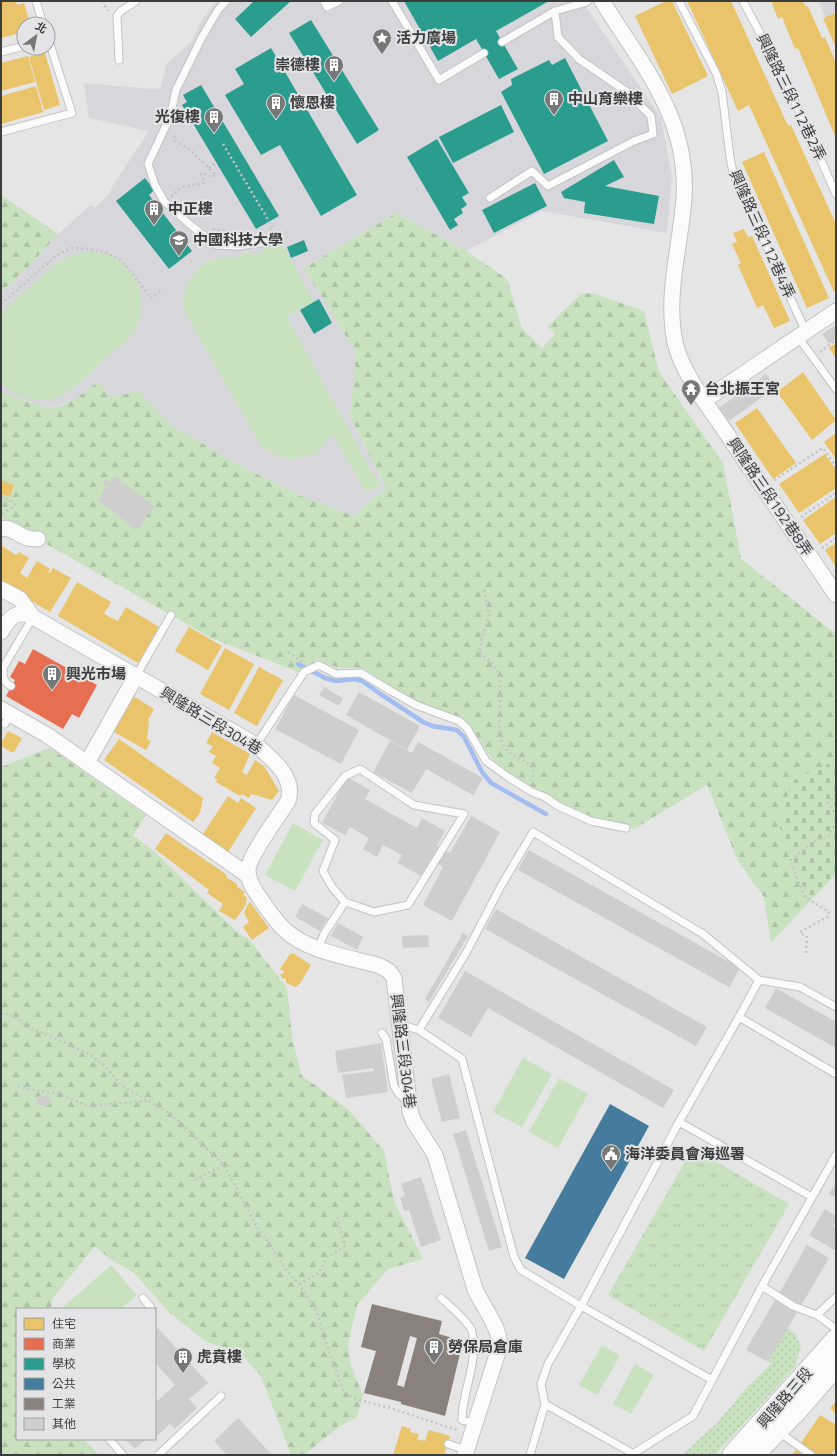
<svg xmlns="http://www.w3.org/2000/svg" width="837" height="1456" font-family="'Titillium Web','Noto Sans TC',sans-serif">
	<defs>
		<pattern id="grass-tufts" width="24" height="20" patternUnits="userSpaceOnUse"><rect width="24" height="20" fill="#c8e2c0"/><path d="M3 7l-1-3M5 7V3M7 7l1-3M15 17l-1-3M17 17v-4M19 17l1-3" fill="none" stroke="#adc3a6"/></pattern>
		<pattern id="forest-firs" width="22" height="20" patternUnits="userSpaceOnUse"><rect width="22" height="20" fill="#c8e2c0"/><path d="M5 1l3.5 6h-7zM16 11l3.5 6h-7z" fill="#adc3a6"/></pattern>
		<pattern id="cemetery-stones" width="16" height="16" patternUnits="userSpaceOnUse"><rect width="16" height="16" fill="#c8e2c0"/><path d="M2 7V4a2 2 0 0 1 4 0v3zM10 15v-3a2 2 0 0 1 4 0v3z" fill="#adc3a6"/></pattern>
		<pattern id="park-dots" width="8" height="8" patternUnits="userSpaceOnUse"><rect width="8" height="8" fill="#c8e2c0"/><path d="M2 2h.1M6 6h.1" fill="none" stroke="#adc3a6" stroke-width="1.8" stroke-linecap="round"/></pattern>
	</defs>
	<rect width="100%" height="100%" fill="#e5e5e5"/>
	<path fill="#d7d7db" d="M217,1H582L661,118L672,176L667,233L542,211L466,251L396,213L304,268L356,352L350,416L386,488L354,516L299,495L235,463L171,425L138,391L111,398L98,383L76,399L54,407L39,405L4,393L1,390V292L31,264L58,234L91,205L95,208L110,193V190L149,131L89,118L84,83L152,89L160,88L167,63L191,42L204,17Z
		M818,1H836V42Z"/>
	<path fill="url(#grass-tufts)" d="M693,1148L789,1204L704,1351L608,1295Z"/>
	<path fill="url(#forest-firs)" d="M1,195L58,234L31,264L1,292Z
		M396,213L466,251L507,279L522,328L542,348L555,334L548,326L581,294L593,293L644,311L659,372L723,463L741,559L836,634V760L791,782L780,828L809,902L771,943L764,897L738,861L707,785L634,829L600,820L580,812L562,804L542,791L528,786L505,770L492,759L473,731L464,721L417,702L395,690L364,669L356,668H341L329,665L318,659L301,673L211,638L1,518V390L4,393C16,397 44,409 55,407C71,404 85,392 98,382L111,398L138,391L171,425L235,463L299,495L354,516L386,488L350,416L356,352L304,268Z
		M50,748L146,815L133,835L155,852L237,932L249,939L287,988L292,1036L301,1075L349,1110L384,1151L394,1201L423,1259L388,1269L357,1305L348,1344L351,1366L363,1395L357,1417L340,1426L304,1455H291L261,1376L238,1351L206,1342L170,1313L134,1273L110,1259L95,1246L52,1299L51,1309H17V1439H83L99,1455H1V767Z"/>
	<path fill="url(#cemetery-stones)" d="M836,760V874L809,902L780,828L791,782Z"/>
	<path fill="url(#park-dots)" d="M783,1324L796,1335L801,1346L795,1367L715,1455H682L718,1422L747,1387L772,1363L764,1359Z"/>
	<path fill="#c8e2c0" d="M280,240L314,302L287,317L380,486L366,493L333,435L315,454L293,459L282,458L261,446L183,309L184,293L189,282L195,272L204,263L227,256L236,257L250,250L266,279L254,256Z
		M91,252C96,253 101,253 106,254C133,262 148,296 139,322C134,338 117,348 104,359C93,370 80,384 68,392C47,406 17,401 1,382V313L57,263C68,255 78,253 91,252Z
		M293,823L323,840L295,891L265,875Z
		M523,1058L552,1074L522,1127L493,1112Z
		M559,1078L588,1094L558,1148L529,1132Z
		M111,1265L137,1295L121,1309H61Z
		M602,1345L620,1356L597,1395L579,1385Z
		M635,1364L654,1375L631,1414L613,1404Z"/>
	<path fill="#e9c46a" d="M1,1H16L17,5L24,3L30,24H24V32L1,38Z
		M666,1H672L708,76L672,94L635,16Z
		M687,1H731L788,126L791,125L836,224V291L834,292L749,105L738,111Z
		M771,1H803L806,7L808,6L822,38L825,37L836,63V138L798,48L795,49L782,17L778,19Z
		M836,13V48L823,18Z
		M45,53L60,105L44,110L29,57Z
		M28,56L35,82L1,91V63Z
		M36,86L43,112L1,124V96Z
		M764,152L829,298L807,308L742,162Z
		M744,229L748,237L752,236L790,321L774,328L763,305L757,308L738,265L741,263L732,244L737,242L733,233Z
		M836,343V358L829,348Z
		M803,372L836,420L812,440L777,392Z
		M757,408L796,463L773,479L735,423Z
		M836,433V459L824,442Z
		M825,454L836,470V488L799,513L779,484Z
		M1,480L14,485L10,497L1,494Z
		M836,497V533L820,544L803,520Z
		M836,543V567L825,550Z
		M2,546L16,555L19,552L29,558L20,573L27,578L37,561L50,569L48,572L50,573L53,568L71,578L50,612L1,583Z
		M77,582L111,602L104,614L118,621L126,607L159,627L138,663L58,616Z
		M189,627L222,646L208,670L175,651Z
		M225,648L254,664L229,710L200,694Z
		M259,667L283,680L257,726L234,713Z
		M133,696L154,709L148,720L149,721L147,739L151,741L146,750L112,731Z
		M8,731L22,738L14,752H11L1,746V743Z
		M212,732L250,754L242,772L247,775L255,760L264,766L279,791L272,800L251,794L249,798L242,794L240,796L216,782L217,779L214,778L220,768L212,763L216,756L209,752L213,746L206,743Z
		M119,739L203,798L200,813L193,822L104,760Z
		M228,796L238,803L241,798L256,808L228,852L203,834Z
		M166,833L227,875L226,877L237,884V887L245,892L243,895L247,898L245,906L235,920L219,911L223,904L207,893L209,890L155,849Z
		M250,902L269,928L252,940L243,927L249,922L244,913L248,904Z
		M293,953L311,965L301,982L296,987L286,983V979L282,978L280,975L285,972L280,969L290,954Z
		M836,1401V1414L830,1408Z
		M820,1415L836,1425V1448L831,1455H812L799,1446Z
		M402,1426L411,1429L410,1432L419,1434L417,1439L425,1441L429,1430L450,1436L444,1455H393Z
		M797,1449L804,1455H791Z"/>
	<path fill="#e76f51" d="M33,649L97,685L79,718L72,714L63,729L6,696L15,680L10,677L19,661L25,664Z"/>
	<path fill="#2a9d8f" d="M254,1H291L251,37L235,19Z
		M404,1H549L496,31L518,69L499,79L476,39L438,61Z
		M311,20L379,130L357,144L289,33Z
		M271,48L357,195L321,216L280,145L261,155L225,95L244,84L235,69Z
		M565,58L608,141L544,174L501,92L512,85L511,79L549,60L552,65Z
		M201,85L279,216L256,229L182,105L187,102L183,95Z
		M501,105L514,132L453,163L439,137Z
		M437,139L469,193L462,197L467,205L461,209L463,213L454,219L458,225L450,230L407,157Z
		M614,160L624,177L605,186L659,196L654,224L584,213L585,202L564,198L561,192Z
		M145,178L154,190L149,195L192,251L169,269L116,201Z
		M535,183L547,206L494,233L482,210Z
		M304,240L308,251L291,258L287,247Z
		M319,299L332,323L314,334L300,310Z"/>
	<path fill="#457b9d" d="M610,1104L649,1126L564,1279L525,1258Z"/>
	<path fill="#8a817c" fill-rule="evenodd" d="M372,1304L442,1321L439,1334L463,1341L445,1416L401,1404V1402L364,1393L376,1351L361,1347ZM410,1336L417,1338L404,1387L397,1385Z"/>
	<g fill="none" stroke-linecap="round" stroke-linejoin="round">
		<path stroke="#a4bdf1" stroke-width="4.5" d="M298,664L325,678L336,681L355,679L362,681L379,693L423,722L432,726L457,730L464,737L482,772L491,783L546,814"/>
	</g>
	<path fill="#cecece" d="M836,325V339L829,344L822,334Z
		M766,374L776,387L729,421L719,408Z
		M115,476L154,506L137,530L97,500L107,487L102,484L106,479L110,482Z
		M324,687L343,698L339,706L319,695Z
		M359,692L420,726L407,750L346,715Z
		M294,695L359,730L341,764L275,729Z
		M390,741L412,753L418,742L483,778L473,795L426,769L412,793L373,772Z
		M347,777L370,790L365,799L417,828L422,818L445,831L437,846L450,853L471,816L500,832L452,921L423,905L443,867L430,860L421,876L398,863L402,855L383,845L377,857L363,849L369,838L350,827L345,835L322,823Z
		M529,850L740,968L729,987L518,870Z
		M302,904L328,918L320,931L295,917Z
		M496,909L707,1027L696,1046L485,929Z
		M338,923L363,937L357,950L331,936Z
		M463,933L468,936L429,1002L425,999Z
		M428,935L429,947L403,948L402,936Z
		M465,971L674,1090L663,1108L488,1008L471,1037L438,1018Z
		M776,988L836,1022V1048L765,1008Z
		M381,1043L388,1092L346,1098L342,1075L374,1071L373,1068L338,1073L335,1051Z
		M449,1074L460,1118L442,1122L431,1079Z
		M37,1096L50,1097L49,1106L36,1104Z
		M466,1130L502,1247L489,1251L453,1134Z
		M421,1177L441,1240L421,1247L409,1210L404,1211L400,1198L405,1196L401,1184Z
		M836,1182V1198L829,1194Z
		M825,1209L836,1216V1221L833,1226L836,1228V1251L809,1235Z
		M807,1245L829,1258L768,1362L746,1350Z
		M158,1328L208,1383L189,1399L197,1408L175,1429L170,1424L156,1437L155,1403L175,1385L156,1364L155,1365V1330Z
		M238,1418L272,1455H227L214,1441Z
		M125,1439H146L135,1449Z"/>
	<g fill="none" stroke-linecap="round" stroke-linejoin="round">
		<g stroke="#c3c3c3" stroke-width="9">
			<path id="service" d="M36,1L43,24
				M226,1L218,10L202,37L176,90L170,117L148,164L155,185L164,201L188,223L216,245L238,246L275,241
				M324,1L327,7L339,1
				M392,1L439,80L484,53
				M679,1L716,73L722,92L730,157L733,173L806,332
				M743,1L788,86L836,194
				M502,42L555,11L584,3L588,1
				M1,52L24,46
				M119,60L117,16L121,11L136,1
				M1,132L72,113L48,38
				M490,198L532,171L548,186L634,141L653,134L651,116L627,92L579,59L558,37L555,11
				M798,337L836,389
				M136,676L171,615
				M11,686C3,682 3,677 3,668L33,617
				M5,724L10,714
				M256,745L304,672L319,665L336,674L361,673L391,691L416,705L459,721L467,728L486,761L508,777L532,792L545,797L558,806L591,821L626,828
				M318,949L324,934L345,902L374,912L408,905L464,814L414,805L360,769L345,776L315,814L314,823L335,840L323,871L332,887L345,902
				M739,1017L836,1074
				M399,1024L419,1030L462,1059L514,1257L521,1270L581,1306L712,1380
				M419,1030L466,953L501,886L533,832L703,934L759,980
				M382,1033L386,1039L394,1086L399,1094L408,1101
				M679,1122L812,1197
				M762,1286L793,1306L817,1315L836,1329
				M143,1298L152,1309
				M441,1298C451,1307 464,1317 471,1329C473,1332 473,1337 473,1341C476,1368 462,1393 462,1420L475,1423
				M817,1315L836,1297
				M545,1404L632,1453
				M779,1432L811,1455
				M109,1439L123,1455
				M448,1444L466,1450
				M158,1455L221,1396
				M530,1455L545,1404L541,1384L548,1364L581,1306L679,1122L739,1017L759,980L800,987L836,1007
				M631,1455L693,1416L762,1286L836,1155"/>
		</g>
		<g stroke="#c3c3c3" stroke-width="17">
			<path id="minor" d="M602,1C641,64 689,117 684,197C681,245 665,294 675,342C682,375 713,412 731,440C766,491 801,543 836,595
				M705,400L836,311
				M1,529C10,526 17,534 25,537C29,539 33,539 38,539
				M1,589L20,599L33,617
				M1,632C9,618 16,609 33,617L256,745C272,759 296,777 288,801C279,816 249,855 248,870C247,881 256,892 261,900C269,911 276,922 286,931C307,951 352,958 380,966L389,971L394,978L410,1111L414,1122L435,1155L475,1289C480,1302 499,1327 499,1340C499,1345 498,1350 497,1355L465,1455
				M1,709L47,735L87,763L136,676
				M87,763L249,876"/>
		</g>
		<g stroke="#c3c3c3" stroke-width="23">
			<path id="secondary" d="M733,1455L836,1340
				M753,1455L797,1410L836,1365"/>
		</g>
		<path stroke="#c3c4c4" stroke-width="2.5" stroke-dasharray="2 3" stroke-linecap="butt" d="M102,1L108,11
			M223,144L273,228L270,230
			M209,168L216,163
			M171,196L182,187L204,183L201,173L212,177L216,175L189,149L175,141L174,134
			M213,229L242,234
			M1,304L57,255L72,248L90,249L107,253L120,260L128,268L151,298L163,289
			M820,352L836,340
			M774,480L823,448L836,467
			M1,497L11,501L15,505L3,514
			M801,517L836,493
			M822,548L836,538
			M484,590L489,616L484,631L479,652C484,657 492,662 495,667C508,688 491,732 506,749C518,762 536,758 533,781
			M288,652L302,662
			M836,795L828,803L836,815
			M806,953L807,937L800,932L829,916V912L805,897L790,861L812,842L828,837L836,821
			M1,1014L5,1013L15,1017L28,1027L70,1045L92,1056L106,1067L122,1086L166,1111L182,1124L208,1150L224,1165L258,1229L267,1240L287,1271L299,1284L314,1306L318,1315L329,1352L343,1390L356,1399L390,1408L457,1430
			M18,1086L28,1089L60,1094L88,1106L147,1101
			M195,1180L224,1165
			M299,1284L319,1273L327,1257L345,1246L337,1217"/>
		<use href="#service" stroke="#fbfbfb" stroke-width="7"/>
		<use href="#minor" stroke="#fbfbfb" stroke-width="15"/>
		<use href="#secondary" stroke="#fbfbfb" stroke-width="21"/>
	</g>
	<defs>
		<g id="sight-pin" transform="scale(1)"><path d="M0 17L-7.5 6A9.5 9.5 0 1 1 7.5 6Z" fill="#767777" stroke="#e4e4e6"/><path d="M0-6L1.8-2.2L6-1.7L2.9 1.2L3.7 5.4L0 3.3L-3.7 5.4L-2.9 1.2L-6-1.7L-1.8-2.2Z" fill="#fff"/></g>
		<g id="building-pin" transform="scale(1)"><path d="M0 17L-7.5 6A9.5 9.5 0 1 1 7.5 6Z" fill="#767777" stroke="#e4e4e6"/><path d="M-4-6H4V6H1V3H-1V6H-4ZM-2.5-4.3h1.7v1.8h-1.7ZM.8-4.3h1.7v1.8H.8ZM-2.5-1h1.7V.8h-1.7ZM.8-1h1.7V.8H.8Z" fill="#fff"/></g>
		<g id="university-pin" transform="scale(1)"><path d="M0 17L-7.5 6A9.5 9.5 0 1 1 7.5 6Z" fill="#767777" stroke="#e4e4e6"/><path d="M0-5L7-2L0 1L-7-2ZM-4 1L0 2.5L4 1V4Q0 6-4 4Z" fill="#fff"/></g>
		<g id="temple-pin" transform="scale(1)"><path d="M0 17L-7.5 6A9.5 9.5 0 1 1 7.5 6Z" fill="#767777" stroke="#e4e4e6"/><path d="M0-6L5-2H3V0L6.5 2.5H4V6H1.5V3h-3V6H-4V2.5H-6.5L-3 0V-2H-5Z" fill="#fff"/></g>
		<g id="civic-pin" transform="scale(1)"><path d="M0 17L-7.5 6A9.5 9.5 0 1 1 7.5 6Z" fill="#767777" stroke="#e4e4e6"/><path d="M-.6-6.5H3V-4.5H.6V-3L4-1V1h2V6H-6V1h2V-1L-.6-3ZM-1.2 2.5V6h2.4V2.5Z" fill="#fff"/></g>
	</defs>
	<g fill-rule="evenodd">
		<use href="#sight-pin" x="382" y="38"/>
		<use href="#building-pin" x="334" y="65"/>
		<use href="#building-pin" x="554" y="99"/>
		<use href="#building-pin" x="276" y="103"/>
		<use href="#building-pin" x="214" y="117"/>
		<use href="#building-pin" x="154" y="209"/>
		<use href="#university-pin" x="179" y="240"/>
		<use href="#temple-pin" x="691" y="389"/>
		<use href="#building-pin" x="52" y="674"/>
		<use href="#civic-pin" x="611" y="1154"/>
		<use href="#building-pin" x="434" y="1347"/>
		<use href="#building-pin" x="183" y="1357"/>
	</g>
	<g text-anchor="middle" stroke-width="4" stroke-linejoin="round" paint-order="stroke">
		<g font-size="15" font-weight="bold" fill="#3b3c3c" stroke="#e4e4e6" text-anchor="start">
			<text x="396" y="43">活力廣場</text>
			<text x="320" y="70" text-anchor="end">崇德樓</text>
			<text x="568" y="104">中山育樂樓</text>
			<text x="290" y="108">懷恩樓</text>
			<text x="200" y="122" text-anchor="end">光復樓</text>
			<text x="168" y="214">中正樓</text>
			<text x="193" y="245">中國科技大學</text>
			<text x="705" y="394">台北振王宮</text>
			<text x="66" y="679">興光市場</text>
			<text x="625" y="1159">海洋委員會海巡署</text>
			<text x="448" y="1352">勞保局倉庫</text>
			<text x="197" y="1362">虎賁樓</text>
		</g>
		<g font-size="15" fill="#3b3c3c" stroke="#e4e4e6">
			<text transform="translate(791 97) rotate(64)" y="5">興隆路三段112巷2弄</text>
			<text transform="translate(762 234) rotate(66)" y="5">興隆路三段112巷4弄</text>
			<text transform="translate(770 497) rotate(56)" y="5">興隆路三段192巷8弄</text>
			<text transform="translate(211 721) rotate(31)" y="5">興隆路三段304巷</text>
			<text transform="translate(403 1051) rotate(83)" y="5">興隆路三段304巷</text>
			<text transform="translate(785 1398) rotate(-49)" y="5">興隆路三段</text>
		</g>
	</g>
	<rect width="837" height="1456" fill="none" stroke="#3b3c3c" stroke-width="4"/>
	<rect x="16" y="1308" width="140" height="132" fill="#e4e4e6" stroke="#a0a1a2"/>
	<rect x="24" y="1318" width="20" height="12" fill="#e9c46a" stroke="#a0a1a2"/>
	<text x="52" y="1328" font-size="12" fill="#3b3c3c">住宅</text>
	<rect x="24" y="1338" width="20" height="12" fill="#e76f51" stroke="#a0a1a2"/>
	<text x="52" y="1348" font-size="12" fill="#3b3c3c">商業</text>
	<rect x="24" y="1358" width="20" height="12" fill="#2a9d8f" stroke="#a0a1a2"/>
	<text x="52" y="1368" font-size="12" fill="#3b3c3c">學校</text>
	<rect x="24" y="1378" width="20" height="12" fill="#457b9d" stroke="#a0a1a2"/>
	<text x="52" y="1388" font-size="12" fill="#3b3c3c">公共</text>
	<rect x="24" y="1398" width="20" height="12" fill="#8a817c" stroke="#a0a1a2"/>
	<text x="52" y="1408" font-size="12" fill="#3b3c3c">工業</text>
	<rect x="24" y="1418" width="20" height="12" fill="#cecece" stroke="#a0a1a2"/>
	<text x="52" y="1428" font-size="12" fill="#3b3c3c">其他</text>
	<g transform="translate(36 36) rotate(32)"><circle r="19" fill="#e4e4e6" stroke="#a0a1a2"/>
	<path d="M0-3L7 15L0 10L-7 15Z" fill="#767777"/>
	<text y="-6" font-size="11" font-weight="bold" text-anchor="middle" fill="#3b3c3c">北</text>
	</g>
</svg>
